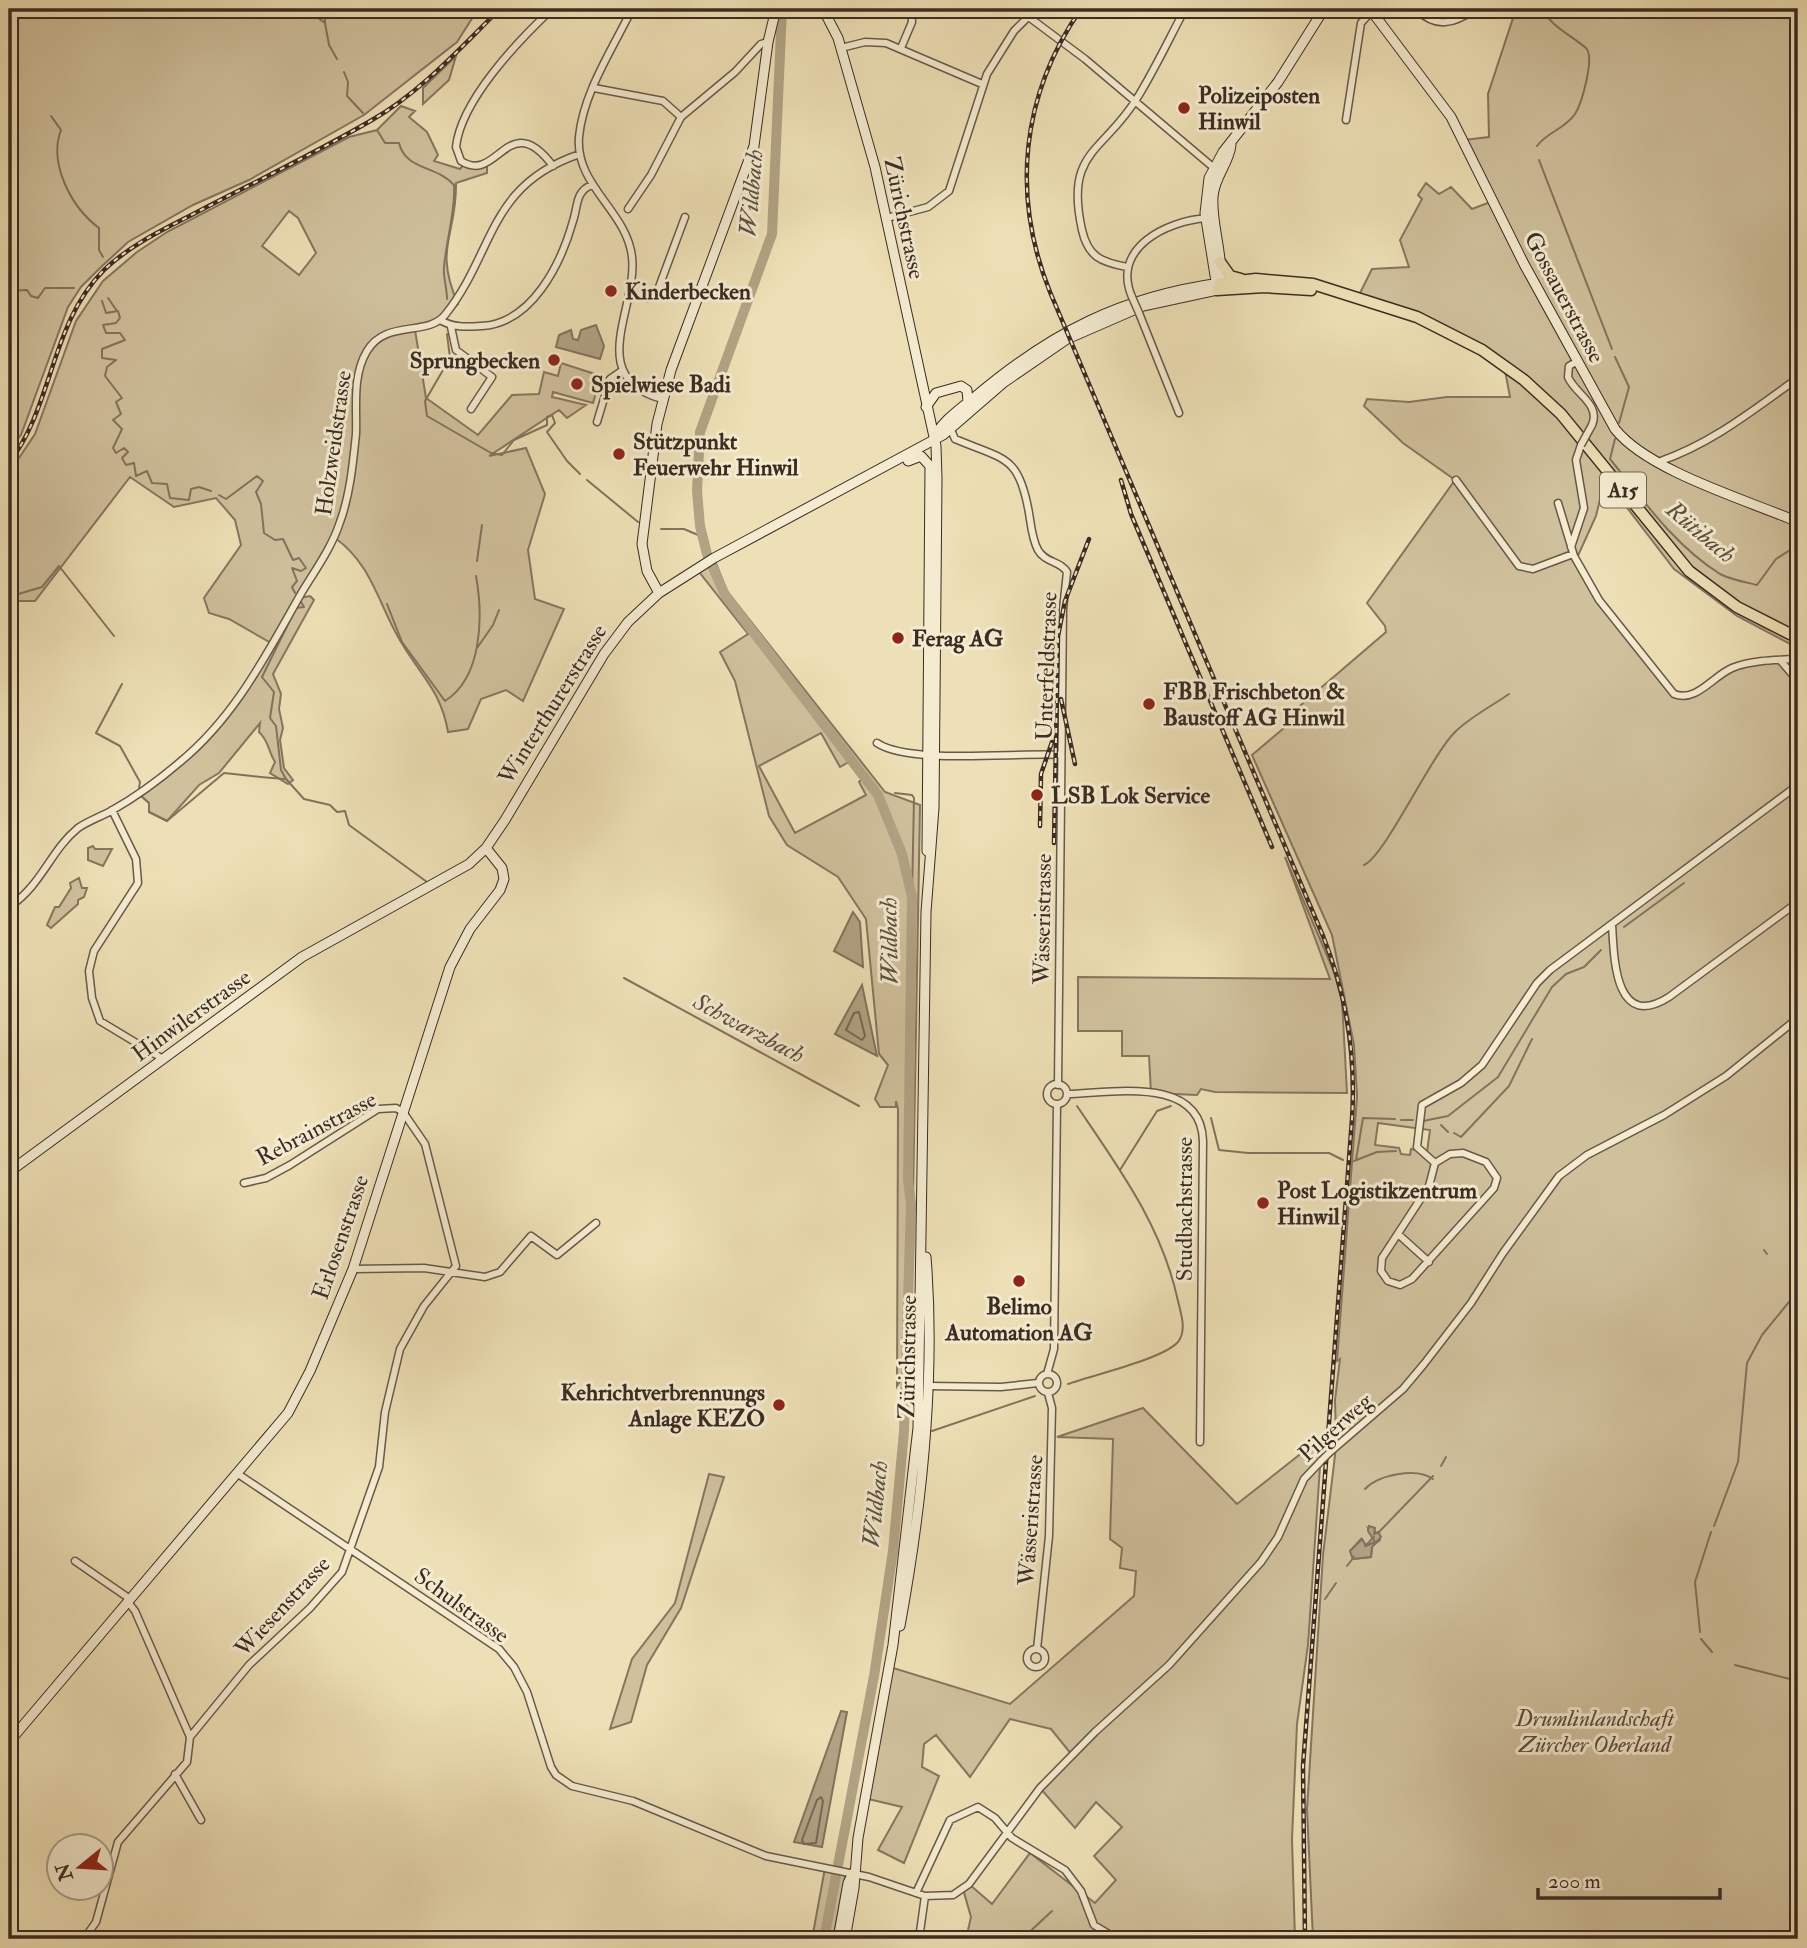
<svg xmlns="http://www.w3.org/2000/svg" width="1807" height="1948" font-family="'IM FELL Double Pica',serif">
	<rect width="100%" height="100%" fill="#eee0b6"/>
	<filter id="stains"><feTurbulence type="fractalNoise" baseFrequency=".00286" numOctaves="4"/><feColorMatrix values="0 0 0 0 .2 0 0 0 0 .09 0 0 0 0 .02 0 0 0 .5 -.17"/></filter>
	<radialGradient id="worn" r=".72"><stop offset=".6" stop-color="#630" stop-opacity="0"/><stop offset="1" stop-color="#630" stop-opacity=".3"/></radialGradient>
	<path fill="#d0c19d" stroke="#867660" stroke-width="2" fill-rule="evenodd" d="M9,9H478L457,42L364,115L249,180L193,205L128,242L99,269L81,287L68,307L21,435L9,449Z
		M1516,9H1798V648L1737,616L1674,569L1605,479L1596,516L1576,560L1594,592L1669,690L1684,696L1731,669L1795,659L1798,650V1939H1313L1307,1809L1323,1555L1336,1447L1340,1440L1336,1436L1335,1400L1340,1359L1337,1361L1357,1096L1354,1045L1332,935L1252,755L1297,717L1295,710L1386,632L1385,626L1367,603L1455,480L1403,443L1364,406L1367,399L1409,402L1447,397H1510L1504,365L1463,338L1358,297L1372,269L1409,267L1400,240L1422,199L1418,195L1426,183L1439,194L1451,187L1472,209L1493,201L1463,140L1489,137L1488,94ZM1378,1123L1430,1130L1427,1152L1411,1149L1410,1155L1401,1154L1399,1148L1375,1145ZM1368,1528L1375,1531L1374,1534L1379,1533L1380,1540L1372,1546L1371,1557L1353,1559L1350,1551L1361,1539L1365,1546L1375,1542Z
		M456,56L449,80L423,104V88Z
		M401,106L415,111L409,117L427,132L438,155L434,161L460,169L465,163L487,162V173L456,183C457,236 433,247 458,304L438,324L415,330L426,398L478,435L512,395L539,394L544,372L558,376L561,363L601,376L593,403L553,392L552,397L586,405L567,418L559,410L489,456L526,448L545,494L528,550L535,599L564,609L523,701L506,690L481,699L468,729L448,732C441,691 421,676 401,642C379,606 372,564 335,538L271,643L229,619L209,613L204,598L241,545L235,520L216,498L174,507L130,477L35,601H9V473L35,434L76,321L103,281L137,252L167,232L349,137L377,130ZM289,211L298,218L316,253L299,275L262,246Z
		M714,558L727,591L885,792L920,805L910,1366L897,1386L898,1109L896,1101V1107H880L875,1099L888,1065L879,1054L866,919L838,877L787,845L769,816L735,681L720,652L748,634L696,568ZM821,733L840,767L849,762L862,779L859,782L866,795L795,833L759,766Z
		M310,596L314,600L273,674L281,694L279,709L283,728L280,740L284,768L293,780L288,784L270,773L275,762C268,751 269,741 259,732L260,723L219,773L199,785L167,821L149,812V803L140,795L177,765L231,710L300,598Z
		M93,846L95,849H112L103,866L88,860V848Z
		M1285,857L1334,972L1342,1000L1347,1093L1215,1092L1201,1089L1197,1095L1151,1093L1149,1056H1122V1031H1078V977L1330,979Z
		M79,878L82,888H87L84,897L78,900V904L51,928L47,925L55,907H59L71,888L70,883Z
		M1143,1408L1237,1504L1322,1437L1308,1645L1297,1724L1292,1839L1295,1939H966L971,1917L963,1889L969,1884L992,1904L1030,1853L1095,1903L1116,1880L1094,1856L1122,1827L1096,1802L1075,1828L1040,1788L1072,1755L1051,1729L1010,1719L970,1777L936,1735L924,1744L922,1767L939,1776L904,1863L878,1850L902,1807L864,1798L890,1667L1010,1704L1134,1596L1136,1571L1120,1568L1122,1548L1110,1539L1113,1439L1057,1437Z
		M709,1474L724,1477L681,1608L647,1665L631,1722L610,1729L632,1659L675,1603Z
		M825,1868L846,1872L833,1939H812Z"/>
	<path fill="#b1a384" stroke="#82735d" stroke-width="2" d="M596,325L604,346L600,359L556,347L559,335L571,330L573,339L578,340L581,330Z
		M853,912L860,922L863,967L834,951Z
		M862,985L877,1056L835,1034Z
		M1369,1526L1375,1528L1374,1534L1378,1532L1381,1537L1372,1547L1371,1557L1353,1559L1350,1551L1362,1539L1366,1546L1375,1542L1368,1531Z
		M841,1711L847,1712L822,1847L794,1842Z"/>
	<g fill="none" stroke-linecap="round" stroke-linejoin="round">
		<path stroke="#766853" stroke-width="2" d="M859,1012L865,1036L862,1040L846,1030L854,1013Z
			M821,1797L823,1801L816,1843L804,1844L802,1840L817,1800Z"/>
		<path stroke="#82735d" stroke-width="2" d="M306,9L325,23L329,45L337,59
			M324,9L325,22
			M344,72L348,82L347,96L363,113
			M51,116L61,130C48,164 72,208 99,228V250L103,257
			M377,130L385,143H399C406,171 437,165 454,185C456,210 446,241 444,267C443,277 447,288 447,299
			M1537,146C1547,132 1565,129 1575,114C1582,103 1595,57 1586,48C1569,34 1553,27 1541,9
			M1539,160L1612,349
			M9,291L27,290L31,296L38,298L45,288H74
			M108,298L117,311
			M102,301L106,313L118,311L120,318L116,323L103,325L106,333H120L125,340L102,349V358L116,360L107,367L105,376L122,398L116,402L121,414L113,420L122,429L113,448L116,453L124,448L128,452L122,458L126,465L134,463L136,476L147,471L152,483L167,484L170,498L189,500L191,489L199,487L211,491
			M447,334L450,358L425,401L427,416L491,453L502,455L514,440L547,425V417L552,415L555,423L547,432L567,461L580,474
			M1615,357L1629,387L1619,423
			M1615,439L1610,459C1643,500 1675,546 1720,574C1731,580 1746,582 1757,585L1776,559L1798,545
			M587,480L638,522
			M219,495L226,499L257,476L263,481L256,492L261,504L264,533L275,540L283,539L293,560L299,558L306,568L301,571L292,568L297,581L292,587L295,593
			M661,529H684L705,538
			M477,561L482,525
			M15,595L42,587L59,566L114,636
			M301,602L304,607L296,608L262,677L274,692L270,718L276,726L281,770L286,779L304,799L330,805L337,812L345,811L349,825L427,882
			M387,604L402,642L445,701C483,677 483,615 476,576
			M477,648L493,625L499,610
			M122,684L96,733L120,746L140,782L139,788
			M895,793L912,795L914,798L912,897
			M141,796L149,803V812L167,821L224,773C246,775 264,778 286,779
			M1364,865C1385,856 1430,757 1455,732C1470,717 1492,706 1509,694
			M1624,927L1684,883
			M624,978L859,1106
			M1211,1118L1219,1150L1248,1153H1329L1343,1160
			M1401,1120H1413
			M1423,1121L1448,1116L1498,1077L1552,987L1566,974L1584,967L1601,950
			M1441,1125L1448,1132
			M1454,1133L1461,1137L1509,1086L1532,1039
			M1356,1160L1363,1118L1395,1119
			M1354,1161L1377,1152L1396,1151
			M1120,1170L1157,1111L1171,1106
			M1764,1250L1767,1254
			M1068,1384C1093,1375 1163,1359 1178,1342C1187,1330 1181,1314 1178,1301C1162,1226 1119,1168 1077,1106
			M932,1431L1035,1396
			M1441,1466L1446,1457
			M1365,1489C1378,1475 1416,1467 1433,1479
			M1714,1526L1738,1462L1747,1363L1762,1335L1798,1291
			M1378,1533L1433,1476
			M1365,1546L1374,1537
			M1347,1566L1354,1557
			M1325,1599L1336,1583
			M1700,1632L1695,1582L1711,1532
			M1701,1639L1712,1652
			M1735,1665L1798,1681
			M1022,1939L1052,1911"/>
		<path stroke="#b1a384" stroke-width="10" d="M782,9L772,234L700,432L697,491L700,526L707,554L725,595L878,795L902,854L912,897L908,1180L911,1204L904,1431L893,1551L874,1676L824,1939"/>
		<g stroke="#685947" stroke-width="9">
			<path id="street" d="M552,9C519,40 461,100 456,147L461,161C498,185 508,106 553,166
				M632,9C613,48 583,93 579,137C575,186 627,211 632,257C638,308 584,377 662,399
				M1018,9L1085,59L1214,168
				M1416,9C1436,29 1454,24 1475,9
				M711,12L713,9
				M841,48L865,42L886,43L982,84
				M901,48L912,22L911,9
				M594,88L663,101L681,117
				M1346,120L1361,23L1372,11
				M628,209L651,175L681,117L735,72L761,44L768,42
				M887,218L928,207L949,191L987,74L1014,31L1036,9
				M1127,267C1101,262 1088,257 1082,230C1064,149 1105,153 1139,95C1156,67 1170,37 1185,9
				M630,293L647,298L656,295L685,217
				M1132,297C1111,248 1166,221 1207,218
				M1139,313L1179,413
				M440,320C454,328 466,327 482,326C532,323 561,264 573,221C578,207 575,191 592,185
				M451,327L456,350L492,377L471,409
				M1578,361L1569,366L1568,377C1575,394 1601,404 1592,425
				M597,422L610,379L623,370
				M951,430L955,439C1005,460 1019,455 1029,513C1031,525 1032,539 1038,550C1045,563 1061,561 1067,572L1063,609L1058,1085
				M1658,462C1711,444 1752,411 1798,378
				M1456,480L1519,566L1533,569L1573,554
				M1558,503L1574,556L1599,600L1674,694C1696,703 1713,676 1732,668C1752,660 1777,660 1798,659
				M1571,547L1584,508L1576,460L1581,445
				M1780,660L1798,681
				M877,743C910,765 1018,752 1061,755
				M112,810L136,859L138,883L94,951L89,971L92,998L100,1021L163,1059
				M9,907C42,885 50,851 78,828C88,821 100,817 111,811C134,798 159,780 180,762C236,716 267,653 302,592C316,569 332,547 340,522C350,495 353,463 356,434C357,407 352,376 367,351C386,319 427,337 445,315C495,253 487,185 580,154
				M1612,924C1614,956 1614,1032 1669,997L1798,902
				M1047 1094a10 10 0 1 1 20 0a10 10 0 1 1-20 0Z
				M1067,1094C1112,1093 1201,1075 1203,1141L1200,1442
				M1463,1153L1486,1162L1497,1178L1494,1188L1412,1279L1400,1285L1388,1281L1381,1271L1382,1258L1429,1186L1435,1163L1450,1154Z
				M1435,1163L1417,1147L1422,1105L1461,1083L1482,1065L1537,983L1550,970L1798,785
				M1398,1234L1429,1262
				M353,1269L424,1268L485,1277L500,1272L531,1236L557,1255L596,1223
				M1039 1383a9 9 0 1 1 18 0a9 9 0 1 1-18 0Z
				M1047,1374L1054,1349L1057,1104
				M928,1386L1001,1387L1038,1383
				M1330,1452L1403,1389L1424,1364L1471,1303L1503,1253L1559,1176L1587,1155L1664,1115L1726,1076L1798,1018
				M238,1474L499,1649L514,1667L527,1692L551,1767L556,1775L572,1786L633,1801L766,1856L869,1877L925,1896L953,1895L969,1884L1040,1788L1095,1732L1169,1665L1261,1562L1278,1537L1304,1479L1322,1460
				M75,1561L130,1599
				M128,1602L135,1611L190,1737
				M1037,1649L1049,1536L1052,1408L1048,1393
				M1027 1658a9 9 0 1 1 18 0a9 9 0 1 1-18 0Z
				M175,1774L201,1820
				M916,1893L950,1820L978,1807L995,1818L1012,1838L1065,1870L1081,1891L1094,1925L1117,1939
				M9,1934L17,1939
				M84,1939L96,1922L118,1842L187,1762L190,1737L249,1665L310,1608L342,1572L379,1467L385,1412L400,1349L424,1306L456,1266L425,1144L403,1112L396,1108L378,1109L290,1165L266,1178L244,1183
				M919,1939L925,1896"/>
		</g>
		<g stroke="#3b2c22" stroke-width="11">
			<path id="secondary" d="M823,9L838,38L875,167L936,446L937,479L934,808L926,912L918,1428L893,1645L858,1838L854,1888L845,1939
				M1370,9L1451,117L1524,264L1615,429C1648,471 1747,500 1798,522
				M1219,286C1225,257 1211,226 1213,197C1214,177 1229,164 1231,145
				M1217,288L1205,213L1209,178L1223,152L1278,82L1324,9
				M926,407L936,393L961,386L967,390L968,402
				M932,442C939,423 961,408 976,396C1052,332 1121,297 1220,283
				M908,461L921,456L930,466
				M659,593L647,571L642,544L657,424L671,370L754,146L768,42L776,9
				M927,851L930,466
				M9,1172L302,957L469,864L486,848L505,820L604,654L628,622L659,593L714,558L943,435L1003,383L1067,339L1143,306L1217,290
				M900,1626C922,1506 936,1380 926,1257
				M9,1742L288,1413L310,1371L353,1269L450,967L470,929L500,890L504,879L502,868L486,848
				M838,1939L848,1883L853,1873"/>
		</g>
		<g stroke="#3b2c22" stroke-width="13">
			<path id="highway" d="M1220,262L1230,276L1241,279
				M1220,283L1256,279L1313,284L1417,317L1482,350L1524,380L1561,414L1689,571L1737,607L1798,638
				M1217,290L1264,287L1311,290"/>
		</g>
		<use href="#street" stroke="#f4ebd0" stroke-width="6"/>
		<use href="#secondary" stroke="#f4ebd0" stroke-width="9"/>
		<use href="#highway" stroke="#eee0b6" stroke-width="10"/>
		<g stroke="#3b2c22" stroke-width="4.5">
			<path id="rail" d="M1081,9C1021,95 1011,195 1050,292L1323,936C1347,996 1356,1055 1352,1119L1303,1766L1305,1939
				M9,463C54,404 50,324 104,270C132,243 169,227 203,209C259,180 317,152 372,120C421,92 460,48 500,9
				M1121,480L1131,514L1272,847
				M1061,699L1075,764
				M1040,826L1041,774L1052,742
				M1054,843L1058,636L1065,601L1089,539"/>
		</g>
		<use href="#rail" stroke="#f4ebd0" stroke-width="2" stroke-dasharray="5" stroke-linecap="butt"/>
		<g stroke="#685947" stroke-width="9" stroke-linecap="butt">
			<path id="street-bridge" d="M1132,297L1139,313
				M1581,445L1592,425
				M1322,1460L1330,1452"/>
		</g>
		<use href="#street-bridge" stroke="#f4ebd0" stroke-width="6"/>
	</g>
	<g fill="#8f2418" stroke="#f4ebd0" stroke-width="2.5">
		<circle cx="1184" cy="108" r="7"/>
		<circle cx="611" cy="291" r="7"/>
		<circle cx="554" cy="360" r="7"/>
		<circle cx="577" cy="384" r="7"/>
		<circle cx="619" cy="454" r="7"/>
		<circle cx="898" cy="638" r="7"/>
		<circle cx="1149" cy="704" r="7"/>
		<circle cx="1037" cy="795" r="7"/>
		<circle cx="1263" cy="1203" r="7"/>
		<circle cx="1019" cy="1281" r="7"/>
		<circle cx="779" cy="1405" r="7"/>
	</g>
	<g text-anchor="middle" stroke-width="6" stroke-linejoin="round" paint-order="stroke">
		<rect fill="#f4ebd0" stroke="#726556" stroke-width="2" x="1600" y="472.5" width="46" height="35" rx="5"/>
		<g font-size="21" font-weight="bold" fill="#3b2c22">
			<text x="1623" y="497">A15</text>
		</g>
		<g font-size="23" font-weight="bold" fill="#3b2c22" stroke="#f4ebd0" text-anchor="start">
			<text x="1198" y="103">Polizeiposten<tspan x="1198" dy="26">Hinwil</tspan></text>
			<text x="625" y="299">Kinderbecken</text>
			<text x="540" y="368" text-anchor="end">Sprungbecken</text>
			<text x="591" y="392">Spielwiese Badi</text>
			<text x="633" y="449">Stützpunkt<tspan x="633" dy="26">Feuerwehr Hinwil</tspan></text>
			<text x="912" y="646">Ferag AG</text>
			<text x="1163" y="699">FBB Frischbeton &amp;<tspan x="1163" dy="26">Baustoff AG Hinwil</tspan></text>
			<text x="1051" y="803">LSB Lok Service</text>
			<text x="1277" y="1198">Post Logistikzentrum<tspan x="1277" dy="26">Hinwil</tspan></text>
			<text x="1019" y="1314" text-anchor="middle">Belimo<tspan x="1019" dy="26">Automation AG</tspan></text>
			<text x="765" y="1400" text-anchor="end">Kehrichtverbrennungs<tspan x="765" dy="26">Anlage KEZO</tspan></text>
		</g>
		<g font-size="23" fill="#3b2c22" stroke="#f4ebd0">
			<text transform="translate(905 218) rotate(78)" y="8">Zürichstrasse</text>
			<text transform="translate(1565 297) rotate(62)" y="8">Gossauerstrasse</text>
			<text transform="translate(333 443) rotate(-82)" y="8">Holzweidstrasse</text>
			<text transform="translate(1046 666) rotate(-88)" y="8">Unterfeldstrasse</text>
			<text transform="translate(552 704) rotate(-58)" y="8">Winterthurerstrasse</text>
			<text transform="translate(1042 919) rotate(-89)" y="8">Wässeristrasse</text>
			<text transform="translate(191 1015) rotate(-36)" y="8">Hinwilerstrasse</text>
			<text transform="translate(316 1128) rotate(-28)" y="8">Rebrainstrasse</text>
			<text transform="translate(1184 1209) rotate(-90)" y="8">Studbachstrasse</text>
			<text transform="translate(340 1237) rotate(-71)" y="8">Erlosenstrasse</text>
			<text transform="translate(907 1357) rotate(-89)" y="8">Zürichstrasse</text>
			<text transform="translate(1335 1427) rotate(-42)" y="8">Pilgerweg</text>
			<text transform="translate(1030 1520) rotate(-86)" y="8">Wässeristrasse</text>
			<text transform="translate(462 1605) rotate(36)" y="8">Schulstrasse</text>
			<text transform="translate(282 1606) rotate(-47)" y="8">Wiesenstrasse</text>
		</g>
		<g font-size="23" font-style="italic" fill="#594a3b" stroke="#f4ebd0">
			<text x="1595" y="1726">Drumlinlandschaft<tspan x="1595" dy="26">Zürcher Oberland</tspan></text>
		</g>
		<g font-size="24" font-style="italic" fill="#5e503f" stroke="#f4ebd0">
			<text transform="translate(751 193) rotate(-85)" y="8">Wildbach</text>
			<text transform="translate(1701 532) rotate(40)" y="8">Rütibach</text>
			<text transform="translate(889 941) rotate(-91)" y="8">Wildbach</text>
			<text transform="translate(749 1028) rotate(28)" y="8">Schwarzbach</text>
			<text transform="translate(875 1504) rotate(-84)" y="8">Wildbach</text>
		</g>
	</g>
	<rect width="1807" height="1948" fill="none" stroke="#eee0b6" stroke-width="35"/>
	<rect x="10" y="10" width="1786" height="1927" fill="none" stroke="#3b2c22" stroke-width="3.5"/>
	<rect x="18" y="18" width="1772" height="1913" fill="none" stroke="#3b2c22" stroke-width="2"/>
	<g transform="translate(80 1867) rotate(252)"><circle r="33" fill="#f4ebd0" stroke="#aa9f8a" stroke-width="2"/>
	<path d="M0-5L12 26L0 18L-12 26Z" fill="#8f2418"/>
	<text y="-10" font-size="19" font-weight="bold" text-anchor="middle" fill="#3b2c22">N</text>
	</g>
	<path d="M1538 1888v10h182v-10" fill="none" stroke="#3b2c22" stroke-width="3.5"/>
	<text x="1548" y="1888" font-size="21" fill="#3b2c22" stroke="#f4ebd0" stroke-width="5" paint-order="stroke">200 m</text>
	<rect width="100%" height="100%" filter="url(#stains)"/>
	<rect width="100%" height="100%" fill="url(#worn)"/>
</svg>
